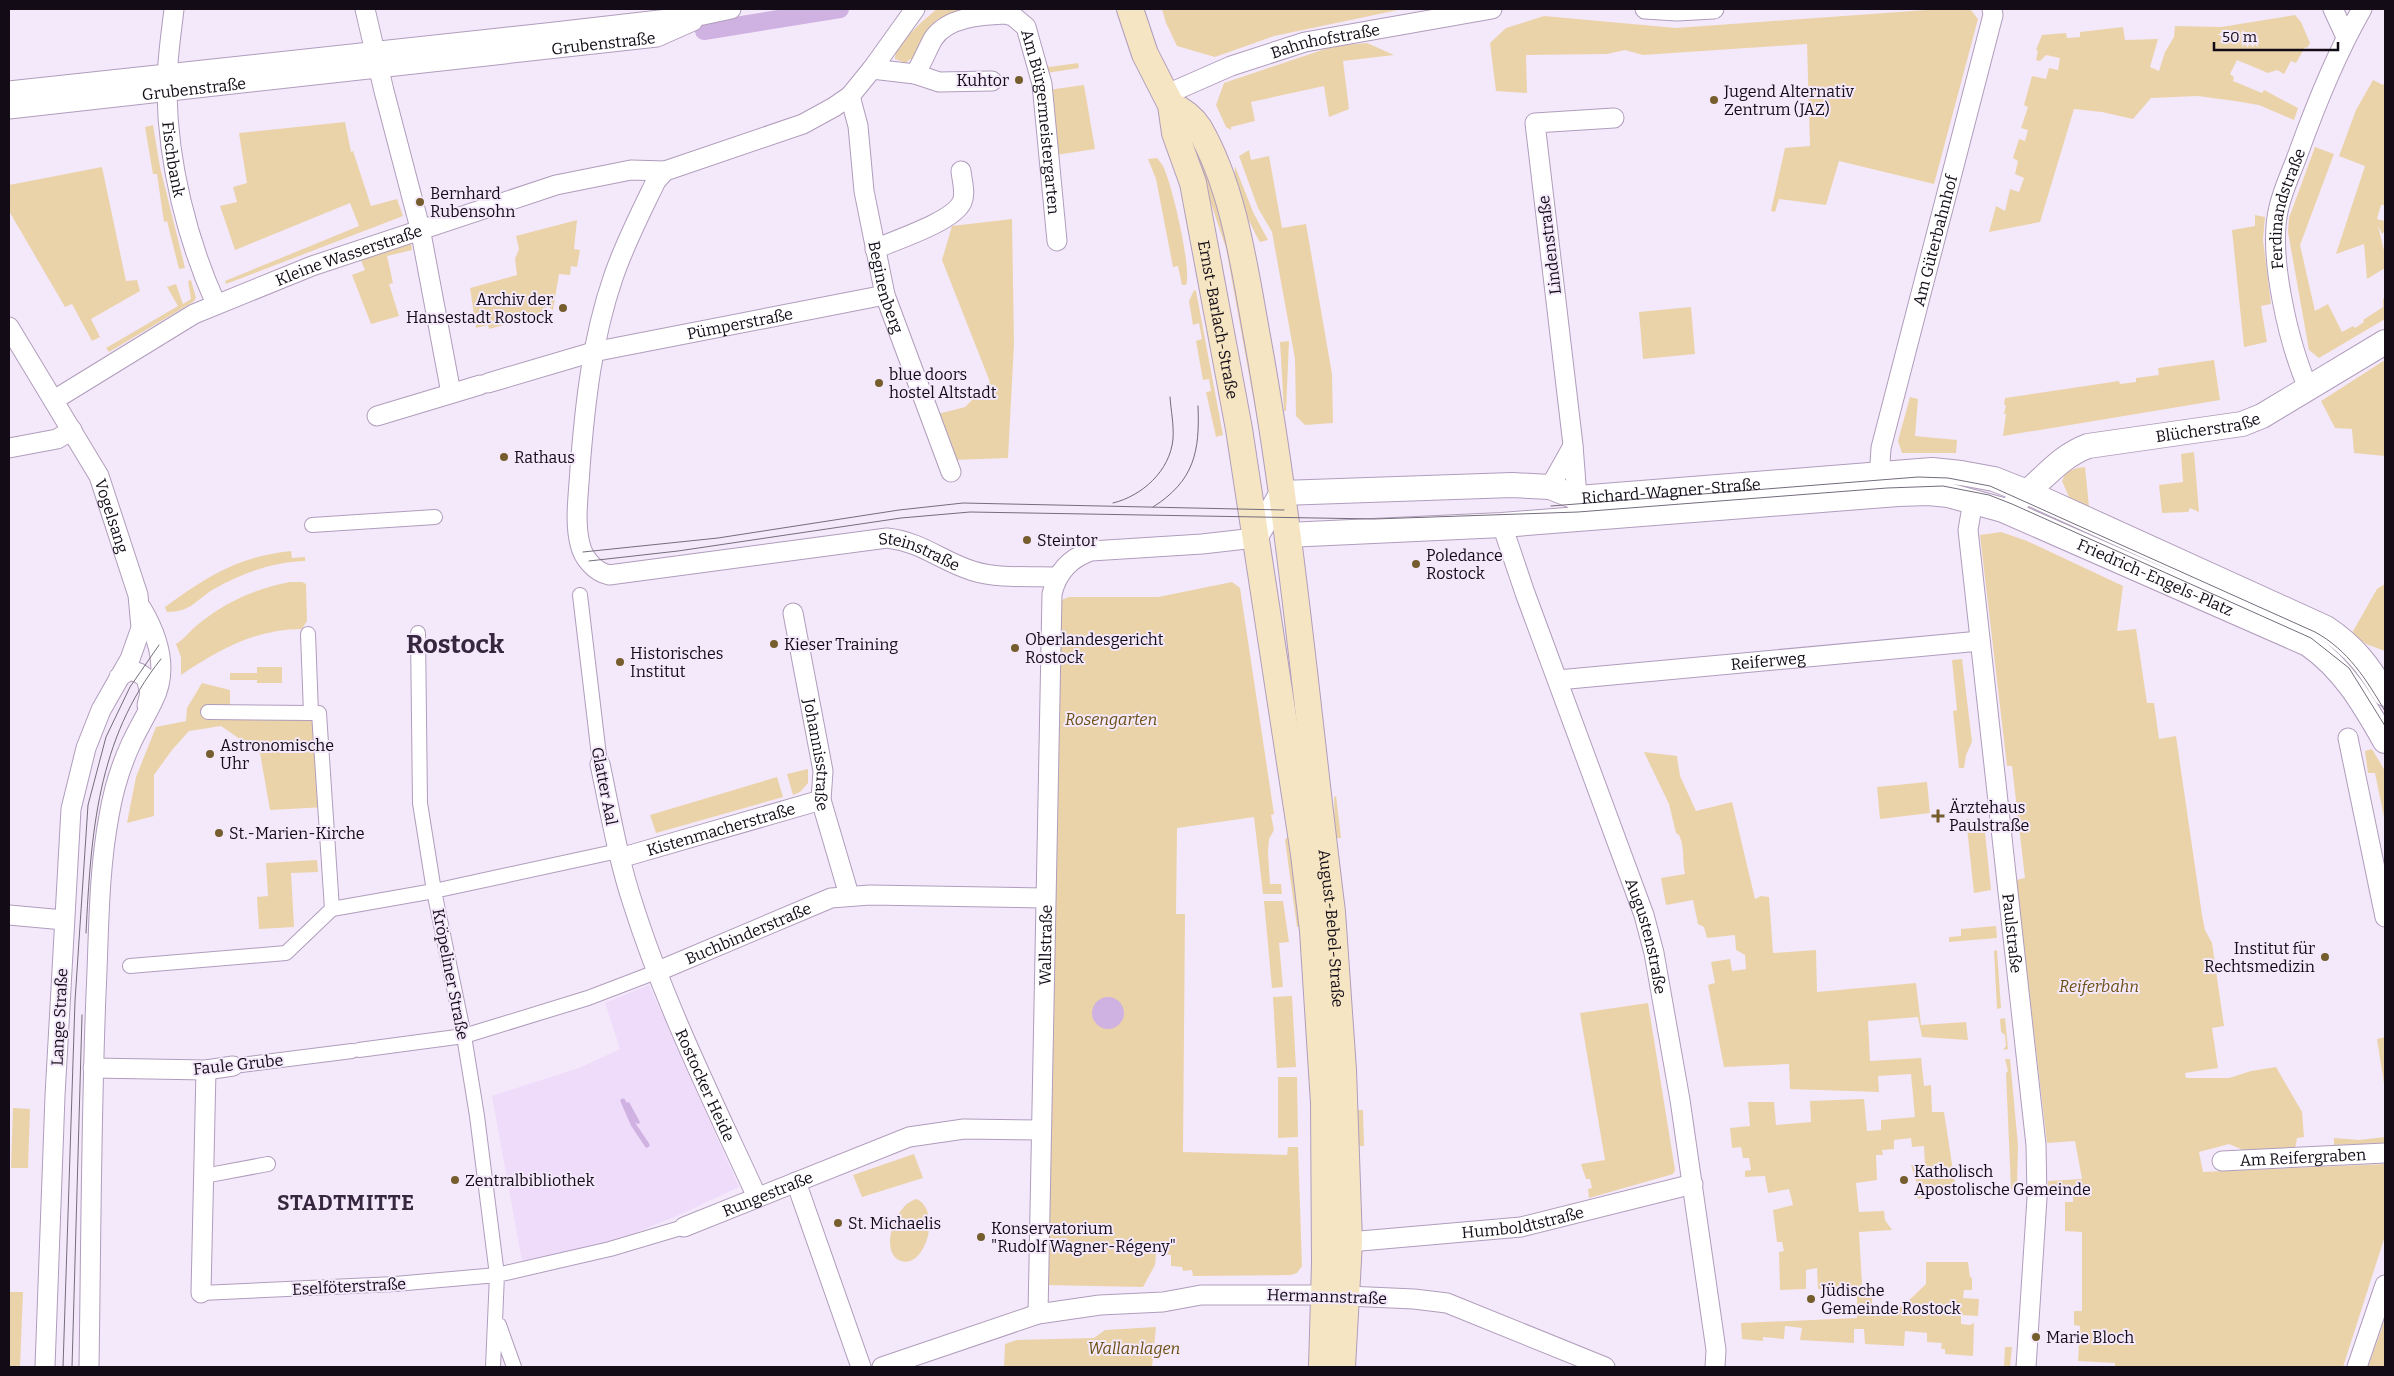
<svg xmlns="http://www.w3.org/2000/svg" width="2394" height="1376" font-family="Bitter,serif">
	<rect width="100%" height="100%" fill="#f4e8fb"/>
	<path fill="#efdcfb" d="M649,985L739,1187L679,1215L630,1235L584,1249L522,1261L492,1096L579,1068L620,1049L605,1003Z"/>
	<path fill="#ebd3a9" d="M937,9H982L938,19L931,25L914,61L910,59L906,63L895,59C894,45 926,18 937,9Z
		M1162,9H1403L1274,36L1215,57L1177,46L1166,23Z
		M1940,9H1970L1978,19L1934,184L1839,161L1826,205L1779,199L1775,212L1771,211L1785,148L1810,146L1807,44L1643,55L1625,50L1607,54L1526,55L1527,93L1496,91L1490,43L1506,28L1544,16L1676,28Z
		M2295,15L2301,22L2310,43L2307,48L2305,47L2296,63L2291,61L2284,74L2277,70L2268,73L2237,60L2230,74L2234,77L2233,81L2262,93L2264,90L2298,108L2294,120L2259,105L2235,101L2198,96L2151,98L2133,119L2102,112L2074,109L2040,222L1989,232L1996,206L2005,211L2010,189L2019,192L2024,178L2015,174L2018,161L2013,158L2019,139L2025,141L2028,130L2021,128L2028,107L2024,105L2032,76L2046,79L2049,68L2058,70L2060,58L2046,55L2040,61L2036,60L2038,51L2036,50L2042,35L2066,33L2067,38L2080,37V32L2123,27L2125,40L2158,39L2150,67L2159,71L2165,52L2174,37L2175,26L2221,27Z
		M1367,43L1394,55L1343,61L1349,109L1329,117L1324,86L1251,102L1255,121L1231,127V130L1226,127L1216,105L1224,83L1334,46Z
		M1078,63L1079,68L1040,74L1039,66L1048,65L1049,67Z
		M2373,80L2383,85L2385,81V205H2381L2377,219L2385,221V231L2382,234L2378,226L2385,254V268L2367,279L2364,244L2336,254L2365,166L2339,156L2356,110Z
		M1084,85L1095,149L1056,155L1048,90Z
		M345,122L351,152L353,151L371,206L397,199L403,216L226,284L225,281L359,226L350,203L235,250L220,206L237,202L233,187L247,183L239,133Z
		M153,125L160,167L185,268L179,269L167,221L164,222L157,174H153L145,127Z
		M1197,144L1234,245L1261,441L1226,248L1200,171L1190,148Z
		M2315,147L2334,154L2300,245L2315,311L2328,304L2342,332L2353,326L2355,328L2364,322L2363,320L2383,307V299L2385,298V319L2319,358L2309,350L2288,232L2289,218Z
		M1249,150L1251,160L1269,156L1282,228L1306,224L1332,374L1333,423L1305,425L1296,416L1295,359L1272,232L1258,208L1239,156Z
		M1157,158C1160,162 1164,166 1165,171C1173,189 1192,270 1186,285H1182L1178,266L1173,267L1156,179L1148,159Z
		M1235,166L1253,212L1268,240L1260,242C1249,222 1232,188 1235,166Z
		M102,167L126,281L137,280L140,291L91,319L100,337L92,341L72,304L65,307L9,211V185Z
		M2255,215L2265,217L2263,240L2271,304L2261,306L2267,342L2244,347L2232,230L2255,226Z
		M1012,219L1014,344L1008,458L953,460L938,414L965,407L990,382L942,260L952,226Z
		M577,220L574,249L580,250L577,267L571,266L570,275L559,274L553,310L549,307L543,308L540,315L489,329L488,325L476,328L470,288L517,275L515,259L519,249L516,236Z
		M411,243L412,250L387,256L393,283L389,284L399,316L371,324L352,275L365,270L360,258Z
		M191,280L196,298L193,302L109,352L106,348L178,306L167,287L176,284L183,304L191,299L188,281Z
		M1194,290L1196,291L1223,435L1216,437L1206,392L1211,391L1209,379L1203,380L1196,341L1202,339L1199,323L1193,325L1189,301Z
		M1691,307L1695,354L1643,359L1639,312Z
		M1289,341L1286,411H1284L1280,342Z
		M2214,360L2220,400L2003,436L2006,414H2004L2006,405H2004L2005,398L2119,381L2120,384L2136,382V378L2159,375L2158,368Z
		M2385,360V456L2354,453L2352,429L2335,428L2321,401Z
		M1910,397L1918,399L1915,436L1957,440L1956,453H1902L1898,441Z
		M2194,452L2199,512L2190,508L2188,512L2162,513L2159,485L2183,482L2181,454Z
		M2085,467L2089,507L2069,497L2062,481L2066,472L2077,468Z
		M2001,532L2027,541L2123,586L2117,631L2136,629L2147,703H2154L2159,739L2176,736L2202,915L2205,930L2212,943L2224,1026L2212,1028L2218,1068L2185,1073L2186,1078H2229L2251,1071L2276,1067L2302,1112L2304,1137L2297,1138L2295,1149L2243,1150L2229,1144L2199,1152L2203,1172L2385,1164V1236L2343,1367H2115V1363L2078,1361L2080,1326L2074,1325V1311H2082V1232L2065,1231V1202H2073V1188L2048,1187V1181L2082,1179L2075,1141L2047,1143L2016,880L2025,878L2012,766H2007L1980,535Z
		M291,551L292,558L305,557V561C273,562 242,573 214,589C195,600 192,612 167,612L165,607C208,576 237,557 291,551Z
		M290,582H302L306,584L307,621L302,629C256,629 218,650 181,675V657L176,644C184,639 189,632 196,626C225,602 254,589 290,582Z
		M1232,582L1240,588L1274,814L1271,815L1274,830L1269,839L1268,853L1270,884H1281L1282,894H1263L1254,817L1177,828L1176,914H1185L1183,1152L1287,1155L1288,1147H1298L1302,1266L1297,1273L1291,1275L1193,1276L1192,1270L1183,1271L1182,1267L1171,1266V1255L1156,1254L1155,1265L1143,1287L1045,1285L1059,601L1069,597H1158Z
		M2385,584V651L2366,644L2352,633L2377,589Z
		M1962,659L1972,742L1966,755L1964,768H1959L1953,711L1957,710L1952,660Z
		M257,667H282V683H257V680H230V673H257Z
		M202,683L230,690V706L311,713V720H319L326,807L270,810L260,753L221,726L189,731L172,750L154,775V816L127,823L136,777L156,727L186,721L187,708Z
		M2372,749L2385,771V822L2375,773H2368L2365,751Z
		M1644,752L1677,756L1680,776L1696,811L1732,802L1755,899L1761,896L1769,897L1773,953L1816,950L1817,992L1916,983L1921,1025L1966,1022L1968,1040L1922,1037L1918,1017L1868,1021L1870,1061L1921,1058L1924,1086L1931,1085L1932,1112H1944L1956,1190L1938,1192L1919,1199L1917,1197L1918,1187L1911,1165H1925L1924,1146L1912,1147L1911,1138L1894,1140V1149L1882,1150L1883,1155H1876L1877,1180L1856,1183L1859,1212L1884,1211L1885,1220L1892,1230L1859,1232L1862,1284L1858,1287H1872V1307H1902L1926,1284V1262H1968L1970,1277L1972,1278V1290H1964L1963,1298L1979,1299L1978,1316L1961,1315V1324L1970,1325L1974,1323L1973,1356L1945,1354V1349H1941L1942,1343L1927,1342V1333L1905,1331L1904,1346L1865,1344L1864,1329H1854V1343L1800,1340L1802,1328L1785,1326L1784,1339L1763,1337V1341L1742,1339L1741,1323L1857,1318V1288L1818,1289L1817,1268L1806,1270V1289L1780,1290L1779,1252L1784,1251L1782,1242H1777L1773,1210L1793,1205L1789,1189L1768,1193L1765,1176L1745,1177V1171L1751,1170L1749,1158H1743L1741,1147L1732,1148L1730,1128L1750,1126L1748,1102H1774L1776,1125L1811,1122L1810,1101L1864,1099L1867,1131L1881,1130V1120L1915,1117L1911,1074L1878,1076L1879,1092L1790,1089L1789,1064L1724,1067L1708,985L1715,983L1711,962L1730,959L1732,971L1746,969L1745,955L1736,950L1735,935L1707,938L1704,927L1698,924L1693,900L1666,905L1661,878L1685,874C1682,860 1685,848 1679,835L1676,833L1669,804Z
		M808,769V783L800,792L793,795L787,774Z
		M777,777L783,797L656,833L650,815Z
		M1927,782L1930,813L1880,819L1877,787Z
		M1336,796L1341,838H1335L1334,797Z
		M1966,819L1984,823L1991,890L1974,893Z
		M1288,836L1302,926L1297,927L1285,840Z
		M317,860L318,872L291,873L294,927L259,929L257,897L268,896L266,863Z
		M1264,901H1283L1289,942L1279,943L1283,987L1272,988Z
		M1996,926L1997,938L1949,942V937L1961,936V929Z
		M1997,950L2001,1008L1997,1009L1994,951Z
		M1292,996L1296,1067L1277,1068L1273,997Z
		M1648,1003L1675,1170L1673,1174L1589,1198L1588,1189L1592,1188L1590,1179H1586L1581,1164L1605,1160L1580,1013Z
		M2005,1018L2008,1049L2003,1050L2006,1046L2005,1035L2001,1032L2000,1019Z
		M2385,1037V1090L2377,1039Z
		M2005,1059H2010L2018,1145L2017,1189H2011L2006,1073L2008,1071Z
		M1278,1077H1297L1298,1137L1278,1138Z
		M13,1108L30,1109L28,1168H11Z
		M1357,1110H1363L1364,1146H1358Z
		M2385,1137V1143L2334,1145V1138L2359,1140Z
		M914,1154L923,1178L862,1197L853,1175Z
		M917,1199C942,1212 925,1269 901,1261C878,1253 895,1203 917,1199Z
		M9,1292H23L20,1367H9Z
		M2385,1319V1367H2368Z
		M1156,1327L1152,1367H1004L1005,1344L1017,1340L1094,1338L1105,1330Z
		M2005,1347H2012L2010,1367H2004Z"/>
	<path fill="#d0b2e2" d="M1092 1013a16 16 0 1 1 32 0a16 16 0 1 1-32 0Z
		M629,1102L640,1122L639,1124L635,1123L625,1103Z"/>
	<g fill="none" stroke-linecap="round" stroke-linejoin="round">
		<path stroke="#d0b2e2" stroke-width="5" d="M623,1101L633,1124L647,1145"/>
		<path stroke="#d0b2e2" stroke-width="18" d="M704,31L840,9"/>
		<g stroke="#b09dbc" stroke-width="16">
			<path id="pedestrian" d="M312,525L435,517
				M580,595L600,764
				M418,633L420,803L434,891L464,1036L477,1116L497,1275L493,1367
				M308,634L311,713H319L332,909
				M208,712L311,713
				M332,909L434,891L609,853
				M130,966L286,953L332,909
				M359,1050L464,1036L588,998L656,972
				M233,1066L352,1051
				M204,1176L268,1164
				M201,1293L395,1284L497,1275L610,1249L684,1227
				M499,1325L514,1367"/>
		</g>
		<g stroke="#b09dbc" stroke-width="21">
			<g id="minor">
				<path id="s1" d="M174,9C171,36 166,65 167,93C168,163 187,240 216,304"/>
				<path d="M365,9L384,91L420,228L451,393"/>
				<path id="s2" d="M915,9L872,69L850,96L834,107L803,124L665,171L656,181C641,212 624,245 613,278C592,339 585,404 580,468C579,492 574,520 580,544C583,558 595,572 609,575L887,538C922,542 941,561 973,571C999,579 1030,576 1057,577"/>
				<path d="M1645,9L1677,11L1714,9"/>
				<path d="M2333,9L2346,37"/>
				<path d="M872,69L915,74L939,82L992,81"/>
				<path id="s3" d="M915,74C922,63 927,50 933,39C947,17 982,15 1005,14L1013,16L1026,27L1042,84L1057,241"/>
				<path d="M9,91L555,32L703,15L731,9"/>
				<path id="s4" d="M1165,95L1231,66L1305,42L1492,9"/>
				<path id="s5" d="M850,96L858,126L864,191L885,295L951,472"/>
				<path id="s6" d="M9,109L657,37L693,21"/>
				<path d="M875,249C895,240 953,222 962,202C966,193 962,181 961,171"/>
				<path id="s7" d="M9,327L99,476L138,595L141,628L130,659L101,710L86,748L71,809L55,1096L45,1367"/>
				<path id="s8" d="M488,383L593,352L885,295"/>
				<path id="s9" d="M2308,388C2289,344 2267,254 2279,207C2283,189 2292,171 2298,154C2316,104 2336,54 2362,9"/>
				<path id="s10" d="M54,400L194,314L312,266L556,185L631,170L665,171"/>
				<path d="M377,416L480,385"/>
				<path d="M9,448L57,439L72,430"/>
				<path d="M1550,487L1573,446"/>
				<path id="s11" d="M1876,487L1879,479L1881,448L1993,15L1992,9"/>
				<path id="s12" d="M1973,501L1968,530L2036,1145L2037,1198L2026,1367"/>
				<path d="M1578,510L1573,445L1535,123L1614,118"/>
				<path id="s13" d="M1502,525L1525,593L1644,915L1654,953L1680,1100L1716,1350L1715,1367"/>
				<path id="s14" d="M793,613L823,771L821,800L849,895"/>
				<path d="M119,677L130,670L139,673L146,678L150,693L147,705"/>
				<path id="s15" d="M1558,680L1980,641"/>
				<path d="M2348,738L2385,917"/>
				<path id="s16" d="M600,764C610,811 618,859 633,904C665,1005 713,1101 757,1197"/>
				<path id="s17" d="M620,858L821,800"/>
				<path d="M9,915L64,920"/>
				<path id="s18" d="M656,972L831,898L870,895L1044,898"/>
				<path d="M93,1068L206,1070L233,1066"/>
				<path id="s19" d="M2222,1161L2385,1153"/>
				<path d="M796,1182L861,1367"/>
				<path id="s20" d="M684,1227L909,1137L964,1129L1040,1130"/>
				<path id="s21" d="M1349,1242L1521,1227L1693,1184"/>
				<path d="M201,1293L206,1070"/>
				<path d="M1347,1296L1414,1299L1447,1303L1605,1367"/>
				<path id="s22" d="M1038,1314L1052,594C1057,572 1070,558 1091,551L1202,544L1255,538"/>
				<path d="M89,1367C91,1243 91,1119 96,994C99,935 98,875 109,816C113,792 120,768 130,746C137,730 146,716 153,701C169,670 159,638 142,609"/>
				<path d="M882,1367L1038,1314L1100,1305L1163,1302L1201,1295H1325"/>
				<path d="M2357,1367L2385,1285"/>
			</g>
		</g>
		<g stroke="#b09dbc" stroke-width="26">
			<g id="tertiary">
				<path id="s23" d="M2017,500C2042,482 2058,457 2088,446L2242,424L2262,416L2385,342"/>
				<path id="s24" d="M1287,535L1502,525L1898,494L1929,493L1948,495L2003,510L2308,644C2344,669 2364,704 2385,741"/>
				<path id="s25" d="M1255,538L1282,493L1512,485L1550,487L1578,498L1932,470L1961,473L1994,479L2027,492L2326,628C2354,647 2368,665 2385,694"/>
			</g>
		</g>
		<g stroke="#b09dbc" stroke-width="28">
			<g id="secondary">
				<path id="s26" d="M1130,9L1145,54L1171,105L1175,133L1193,183L1239,429L1304,854L1313,931L1324,1103L1325,1264L1322,1367"/>
				<path id="s27" d="M1171,105C1182,110 1192,117 1199,128C1235,190 1245,272 1258,342C1292,530 1308,722 1332,912L1343,1070L1349,1242L1342,1367"/>
			</g>
		</g>
		<use href="#pedestrian" stroke="#fff" stroke-width="14"/>
		<use href="#minor" stroke="#fff" stroke-width="19"/>
		<use href="#tertiary" stroke="#fff" stroke-width="24"/>
		<use href="#secondary" stroke="#f5e5c2" stroke-width="26"/>
		<path stroke="#756c7b" stroke-width="1" d="M1113,503C1142,496 1170,471 1173,439C1174,425 1171,411 1170,397
			M1551,506L1918,477L1948,478L1990,486L2315,632C2348,650 2366,679 2385,711
			M1153,507C1194,481 1200,452 1198,406
			M583,552L718,538L899,510L963,503L1284,510
			M589,561L678,551L901,518L970,512L1374,519L1578,512L1887,488L1943,486L1989,495L2012,504L2311,638L2349,668L2385,726
			M86,933C91,834 97,739 161,659
			M63,1367L75,1001L88,805L106,737L130,687L159,645
			M72,1367L82,1015"/>
	</g>
	<g fill="#765d2e" stroke="#f4e8fb" stroke-width="2">
		<circle cx="1019" cy="80" r="5"/>
		<circle cx="1714" cy="100" r="5"/>
		<circle cx="420" cy="202" r="5"/>
		<circle cx="563" cy="308" r="5"/>
		<circle cx="879" cy="383" r="5"/>
		<circle cx="504" cy="457" r="5"/>
		<circle cx="1027" cy="540" r="5"/>
		<circle cx="1416" cy="564" r="5"/>
		<circle cx="774" cy="644" r="5"/>
		<circle cx="1015" cy="648" r="5"/>
		<circle cx="620" cy="662" r="5"/>
		<circle cx="210" cy="754" r="5"/>
		<path d="M1935.5 808.5h5v5h5v5h-5v5h-5v-5h-5v-5h5z"/>
		<circle cx="219" cy="833" r="5"/>
		<circle cx="2325" cy="957" r="5"/>
		<circle cx="455" cy="1180" r="5"/>
		<circle cx="1904" cy="1180" r="5"/>
		<circle cx="838" cy="1223" r="5"/>
		<circle cx="981" cy="1237" r="5"/>
		<circle cx="1811" cy="1299" r="5"/>
		<circle cx="2036" cy="1337" r="5"/>
	</g>
	<g text-anchor="middle" stroke-width="4" stroke-linejoin="round" paint-order="stroke">
		<g font-size="16" fill="#130c17" stroke="#f4e8fb">
			<text dy="6" stroke="none"><textPath href="#s4" startOffset="170">Bahnhofstraße</textPath></text>
			<text dy="6" stroke="none"><textPath href="#s6" startOffset="598">Grubenstraße</textPath></text>
			<text dy="6" stroke="none"><textPath href="#s6" startOffset="186">Grubenstraße</textPath></text>
			<text dy="6" stroke="none"><textPath href="#s3" startOffset="240">Am Bürgermeistergarten</textPath></text>
			<text dy="6" stroke="none"><textPath href="#s1" startOffset="151">Fischbank</textPath></text>
			<text dy="6" stroke="none"><textPath href="#s9" startOffset="185">Ferdinandstraße</textPath></text>
			<text dy="6" stroke="none"><textPath href="#s11" startOffset="254">Am Güterbahnhof</textPath></text>
			<text transform="translate(1549 245) rotate(-97)" y="6">Lindenstraße</text>
			<text dy="6" stroke="none"><textPath href="#s10" startOffset="330">Kleine Wasserstraße</textPath></text>
			<text dy="6" stroke="none"><textPath href="#s5" startOffset="195">Beginenberg</textPath></text>
			<text dy="6" stroke="none"><textPath href="#s26" startOffset="325">Ernst-Barlach-Straße</textPath></text>
			<text dy="6" stroke="none"><textPath href="#s8" startOffset="259">Pümperstraße</textPath></text>
			<text dy="6" stroke="none"><textPath href="#s23" startOffset="211">Blücherstraße</textPath></text>
			<text dy="6" stroke="none"><textPath href="#s25" startOffset="444">Richard-Wagner-Straße</textPath></text>
			<text dy="6" stroke="none"><textPath href="#s7" startOffset="216">Vogelsang</textPath></text>
			<text dy="6" stroke="none"><textPath href="#s2" startOffset="1058">Steinstraße</textPath></text>
			<text dy="6" stroke="none"><textPath href="#s24" startOffset="886">Friedrich-Engels-Platz</textPath></text>
			<text dy="6" stroke="none"><textPath href="#s15" startOffset="211">Reiferweg</textPath></text>
			<text dy="6" stroke="none"><textPath href="#s14" startOffset="144">Johannisstraße</textPath></text>
			<text transform="translate(605 786) rotate(79)" y="6">Glatter Aal</text>
			<text dy="6" stroke="none"><textPath href="#s17" startOffset="105">Kistenmacherstraße</textPath></text>
			<text dy="6" stroke="none"><textPath href="#s27" startOffset="851">August-Bebel-Straße</textPath></text>
			<text dy="6" stroke="none"><textPath href="#s18" startOffset="100">Buchbinderstraße</textPath></text>
			<text dy="6" stroke="none"><textPath href="#s12" startOffset="435">Paulstraße</textPath></text>
			<text dy="6" stroke="none"><textPath href="#s13" startOffset="436">Augustenstraße</textPath></text>
			<text dy="6" stroke="none"><textPath href="#s22" startOffset="369">Wallstraße</textPath></text>
			<text transform="translate(451 974) rotate(79)" y="6">Kröpeliner Straße</text>
			<text transform="translate(59 1017) rotate(-87)" y="6">Lange Straße</text>
			<text transform="translate(238 1064) rotate(-6)" y="6">Faule Grube</text>
			<text dy="6" stroke="none"><textPath href="#s16" startOffset="339">Rostocker Heide</textPath></text>
			<text dy="6" stroke="none"><textPath href="#s19" startOffset="81">Am Reifergraben</textPath></text>
			<text dy="6" stroke="none"><textPath href="#s20" startOffset="90">Rungestraße</textPath></text>
			<text dy="6" stroke="none"><textPath href="#s21" startOffset="175">Humboldtstraße</textPath></text>
			<text transform="translate(349 1286) rotate(-3)" y="6">Eselföterstraße</text>
			<text transform="translate(1327 1296) rotate(2)" y="6">Hermannstraße</text>
		</g>
		<g font-size="16" fill="#130c17" stroke="#f4e8fb" text-anchor="start">
			<text x="1009" y="86" text-anchor="end">Kuhtor</text>
			<text x="1724" y="97">Jugend Alternativ<tspan x="1724" dy="18">Zentrum (JAZ)</tspan></text>
			<text x="430" y="199">Bernhard<tspan x="430" dy="18">Rubensohn</tspan></text>
			<text x="553" y="305" text-anchor="end">Archiv der<tspan x="553" dy="18">Hansestadt Rostock</tspan></text>
			<text x="889" y="380">blue doors<tspan x="889" dy="18">hostel Altstadt</tspan></text>
			<text x="514" y="463">Rathaus</text>
			<text x="1037" y="546">Steintor</text>
			<text x="1426" y="561">Poledance<tspan x="1426" dy="18">Rostock</tspan></text>
			<text x="1025" y="645">Oberlandesgericht<tspan x="1025" dy="18">Rostock</tspan></text>
			<text x="784" y="650">Kieser Training</text>
			<text x="630" y="659">Historisches<tspan x="630" dy="18">Institut</tspan></text>
			<text x="220" y="751">Astronomische<tspan x="220" dy="18">Uhr</tspan></text>
			<text x="1949" y="813">Ärztehaus<tspan x="1949" dy="18">Paulstraße</tspan></text>
			<text x="229" y="839">St.-Marien-Kirche</text>
			<text x="2315" y="954" text-anchor="end">Institut für<tspan x="2315" dy="18">Rechtsmedizin</tspan></text>
			<text x="1914" y="1177">Katholisch<tspan x="1914" dy="18">Apostolische Gemeinde</tspan></text>
			<text x="465" y="1186">Zentralbibliothek</text>
			<text x="848" y="1229">St. Michaelis</text>
			<text x="991" y="1234">Konservatorium<tspan x="991" dy="18">"Rudolf Wagner-Régeny"</tspan></text>
			<text x="1821" y="1296">Jüdische<tspan x="1821" dy="18">Gemeinde Rostock</tspan></text>
			<text x="2046" y="1343">Marie Bloch</text>
		</g>
		<g font-size="16" font-style="italic" fill="#6c5013" stroke="#f4e8fb">
			<text x="1111" y="725">Rosengarten</text>
			<text x="2099" y="992">Reiferbahn</text>
			<text x="1134" y="1354">Wallanlagen</text>
		</g>
		<g font-size="21" font-weight="bold" letter-spacing="1" fill="#36273f" stroke="#f4e8fb">
			<text x="346" y="1210">STADTMITTE</text>
		</g>
		<g font-size="26" font-weight="bold" fill="#36273f" stroke="#f4e8fb">
			<text x="455" y="653">Rostock</text>
		</g>
	</g>
	<rect width="2394" height="1376" fill="none" stroke="#130c17" stroke-width="20"/>
	<path d="M2214 42v8h124v-8" fill="none" stroke="#130c17" stroke-width="2.5"/>
	<text x="2222" y="42" font-size="15" fill="#130c17" stroke="#f4e8fb" stroke-width="4" paint-order="stroke">50 m</text>
</svg>
